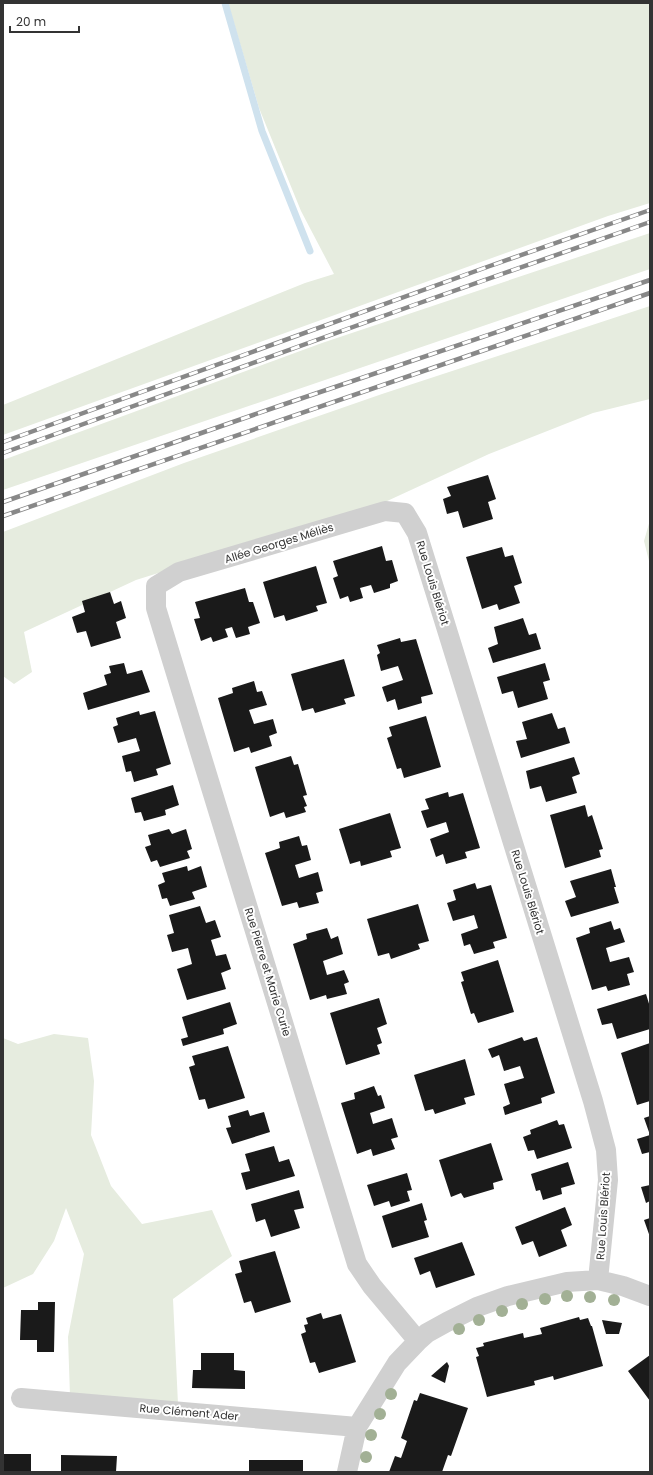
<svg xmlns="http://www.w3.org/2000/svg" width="653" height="1475" font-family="Poppins,sans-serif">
	<rect width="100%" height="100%" fill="#fff"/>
	<path fill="#e6ecdf" d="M228,3H650V203L608,216L3,435V405L305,283L334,274L301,211L259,108Z
		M650,233V269L3,490V460L322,343Z
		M650,306V399L593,413L489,454L385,502L136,580L24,632L32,672L14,684L3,676V532L184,463L382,394Z
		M650,520V565L644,541Z
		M54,1034L88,1038L94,1081L91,1135L111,1186L142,1224L212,1210L232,1256L173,1299L178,1404L70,1396L68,1337L84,1254L66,1208L54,1241L33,1274L3,1288V1038L18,1044Z"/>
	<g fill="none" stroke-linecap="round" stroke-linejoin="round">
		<path stroke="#cfe2ee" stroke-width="7" d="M225,3L262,131L310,251"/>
	</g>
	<path fill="#1a1a1a" d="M488,475L496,499L488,502L493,519L463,528L458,511L447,514L443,499L451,496L447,487Z
		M382,546L386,561L392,560L398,581L390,584V588L374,593L371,585L360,588L363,598L350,602L348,596L340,599L333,578L338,576L333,561Z
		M502,547L505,557L513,555L522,583L514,586L520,603L499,610L497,604L482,609L466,557Z
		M316,566L327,603L316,606L318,611L286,621L284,615L274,618L263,582Z
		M245,588L249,602H253L260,623L248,627L250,634L236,638L232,627L225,629L228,637L213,642L211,637L201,641L194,619L200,618L195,602Z
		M110,592L114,604L121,601L126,618L116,622L121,638L91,647L86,631L77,633L72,617L85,612L82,601Z
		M523,618L529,635L536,633L541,649L493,663L488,648L498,644L494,627Z
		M400,638L401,642L416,639L433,694L421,697L422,703L398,710L395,699L387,702L382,687L403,680L398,666L381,671L377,655L380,653L377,645Z
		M344,659L355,696L344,699L346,704L315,713L313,708L302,711L291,674Z
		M124,663L127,674L142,670L150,692L88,710L83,693L107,685L104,675L111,673L109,666Z
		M545,663L550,680L543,682L548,699L518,708L513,691L502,694L497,677Z
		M254,681L257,692L262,691L267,705L249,710L254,724L273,719L277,733L269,736L272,746L251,753L249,747L234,752L218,698L233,693L232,688Z
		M139,711L140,715L155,711L171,764L156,769L158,775L134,782L131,771L126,772L122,756L140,751L136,738L118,743L113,727L118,725L116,718Z
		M552,713L558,729L565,727L570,743L521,758L516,741L527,739L522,722Z
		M426,716L441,767L404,778L401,768L397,769L387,738L392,736L389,727Z
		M291,756L294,765L298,764L307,795L303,796L307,806L304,807L306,812L286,818L284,812L270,817L255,767Z
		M574,757L580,774L572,777L577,793L546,802L541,786L530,789L526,771Z
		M173,785L179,805L165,810L166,815L144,821L141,812L135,813L131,798Z
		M448,792L449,797L463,793L480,848L465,852L467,858L446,864L443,854L436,857L430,839L449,832L446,822L427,828L421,811L429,809L425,799Z
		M585,805L588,817L592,815L603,849L599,850L601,857L565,868L550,815Z
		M390,813L401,848L390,851L392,857L361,866L360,861L350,864L339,829Z
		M169,829L172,834L186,829L192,849L187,851L190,858L160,867L157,860L151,862L145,847L151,845L148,835Z
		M299,836L302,846L307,845L311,860L295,865L299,878L318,872L323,891L316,893L319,903L299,908L297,902L282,906L265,853L280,848L279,842Z
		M187,866L188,871L201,866L207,887L192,892L195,899L170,906L167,898L162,899L158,885L165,882L162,873Z
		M611,869L616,887H614L619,903L571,917L565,901L576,897L570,881Z
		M475,883L477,889L491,885L507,938L493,942L495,948L474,954L470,944L464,946L461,934L478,928L474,915L453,921L447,903L456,900L453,890Z
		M418,904L429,941L418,944L420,949L391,959L389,953L378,956L367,919Z
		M200,906L206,923L215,920L221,937L211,940L216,956L226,954L231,969L221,973L226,989L187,1000L177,969L192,964L188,948L172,952L167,935L174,933L169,915Z
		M611,921L614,930L620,928L625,942L606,948L610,962L629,957L634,972L627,974L630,985L608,991L606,986L592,990L576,938L590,933L589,928Z
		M327,928L331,939L338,936L343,954L323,961L327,975L344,970L349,982L344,984L347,994L327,999L326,995L310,1000L293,944L307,939L306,934Z
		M498,960L514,1012L478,1023L474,1013L471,1014L461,982L464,981L461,972Z
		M646,994L650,1007V1029L617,1039L612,1023L602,1025L597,1009Z
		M379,998L387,1024L377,1028L382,1043L377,1045L380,1054L346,1065L330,1013Z
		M230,1002L237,1024L223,1029L224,1034L183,1046L181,1039L188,1037L182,1017Z
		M522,1037L524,1041L537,1037L555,1093L541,1098L542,1103L505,1115L503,1107L510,1104L504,1084L524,1078L520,1066L504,1071L499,1055L492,1058L488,1049Z
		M650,1043V1101L637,1105L621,1053Z
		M228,1046L245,1098L208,1109L205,1099L199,1100L189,1067L195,1065L192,1056Z
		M465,1059L475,1095L464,1098L466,1104L435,1114L433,1109L425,1111L414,1075Z
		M374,1086L378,1096L381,1095L385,1108L370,1113L373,1124L392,1118L398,1137L391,1139L395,1149L373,1156L371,1149L357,1154L341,1103L355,1099L354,1093Z
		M248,1110L250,1116L264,1112L270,1132L232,1144L226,1128L231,1127L228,1116Z
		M650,1116V1152L642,1154L637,1139L650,1135L644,1118Z
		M557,1120L559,1125L564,1124L572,1148L537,1159L534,1150L528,1151L523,1137L531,1134L530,1130Z
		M491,1143L503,1180L493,1183L494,1189L464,1198L461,1193L451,1197L439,1160Z
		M274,1146L279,1162L289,1159L295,1176L246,1190L241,1173L250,1171L245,1154Z
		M568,1162L575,1184L561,1188L562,1194L543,1200L540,1190L536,1191L531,1174Z
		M407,1173L412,1190L407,1191L410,1201L391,1207L389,1201L374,1206L367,1185Z
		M650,1185V1201L646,1203L641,1187Z
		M299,1190L304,1208L294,1210L300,1228L271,1237L265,1219L256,1222L251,1204Z
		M422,1203L427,1220L424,1221L429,1237L392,1248L382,1216Z
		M565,1207L572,1225L561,1230L567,1246L539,1257L533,1241L522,1245L515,1227Z
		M650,1218V1237L644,1220Z
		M462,1242L475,1275L436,1288L430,1271L420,1275L414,1258Z
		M275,1251L291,1302L255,1313L251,1301L244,1303L235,1274L242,1272L239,1261Z
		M38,1302H55L54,1352H37V1340H20L21,1310H38Z
		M321,1313L323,1319L341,1314L356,1362L319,1373L315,1362L310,1363L301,1334L306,1332L304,1325L308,1324L306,1318Z
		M579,1317L580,1320L588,1318L591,1326H592L603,1366L554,1380L553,1376L534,1381L535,1385L487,1397L476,1357L479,1356L476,1348L484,1346L483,1343L523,1333L524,1338L542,1334L540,1328Z
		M602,1320L622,1323L619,1334H606Z
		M201,1353H234V1370L245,1371V1389L192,1388L193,1370H201Z
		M650,1355V1401L628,1371Z
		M447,1362L449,1366L445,1383L431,1376Z
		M420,1393L468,1408L451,1456L448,1455L442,1472H389L395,1456L401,1458L407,1441L401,1438L414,1400L417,1401Z
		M3,1454H31V1472H3Z
		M61,1455L117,1456L116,1472H61Z
		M249,1460H303V1472H249Z"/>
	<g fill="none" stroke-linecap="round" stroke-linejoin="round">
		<path stroke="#d0d0d0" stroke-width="20" d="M418,1341L372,1286L357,1264L156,608V586L179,572L385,511L405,513L417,533L593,1101L606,1150L608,1180L598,1280
			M21,1398L357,1427
			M347,1472L357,1427L397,1363L418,1341L427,1333L447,1322L477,1307L508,1296L567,1282L598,1280L623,1286L650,1296"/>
		<g stroke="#888" stroke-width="4.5">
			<path id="rail" d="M3,442L487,267L650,210
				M3,453L414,305L650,222
				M3,502L279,406L650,280
				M3,516L650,293"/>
		</g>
		<use href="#rail" stroke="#fff" stroke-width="3" stroke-dasharray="9" stroke-linecap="butt"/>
	</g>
	<g fill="#a2b095">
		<circle cx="567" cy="1296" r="6"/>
		<circle cx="590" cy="1297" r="6"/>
		<circle cx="545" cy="1299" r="6"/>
		<circle cx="614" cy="1300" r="6"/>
		<circle cx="522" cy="1304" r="6"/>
		<circle cx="502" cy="1311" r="6"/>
		<circle cx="479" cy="1320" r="6"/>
		<circle cx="459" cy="1329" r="6"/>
		<circle cx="391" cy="1394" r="6"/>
		<circle cx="380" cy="1414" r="6"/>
		<circle cx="371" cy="1435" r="6"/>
		<circle cx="366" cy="1457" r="6"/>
	</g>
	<g text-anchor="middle" stroke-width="4" stroke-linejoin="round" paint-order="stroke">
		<g font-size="11" fill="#333" stroke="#fff">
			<text transform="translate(279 543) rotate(-17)" y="4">Allée Georges Méliès</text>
			<text transform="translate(433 583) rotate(73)" y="4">Rue Louis Blériot</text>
			<text transform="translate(528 892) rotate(73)" y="4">Rue Louis Blériot</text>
			<text transform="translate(268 972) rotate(73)" y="4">Rue Pierre et Marie Curie</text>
			<text transform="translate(603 1216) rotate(-86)" y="4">Rue Louis Blériot</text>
			<text transform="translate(189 1412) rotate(5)" y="4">Rue Clément Ader</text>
		</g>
	</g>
	<rect width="653" height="1475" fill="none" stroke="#333333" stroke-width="8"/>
	<path d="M10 26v6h69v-6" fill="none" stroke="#333333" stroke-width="2"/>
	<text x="16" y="26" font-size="12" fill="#333333" stroke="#ffffff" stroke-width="3" paint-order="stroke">20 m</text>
</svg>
